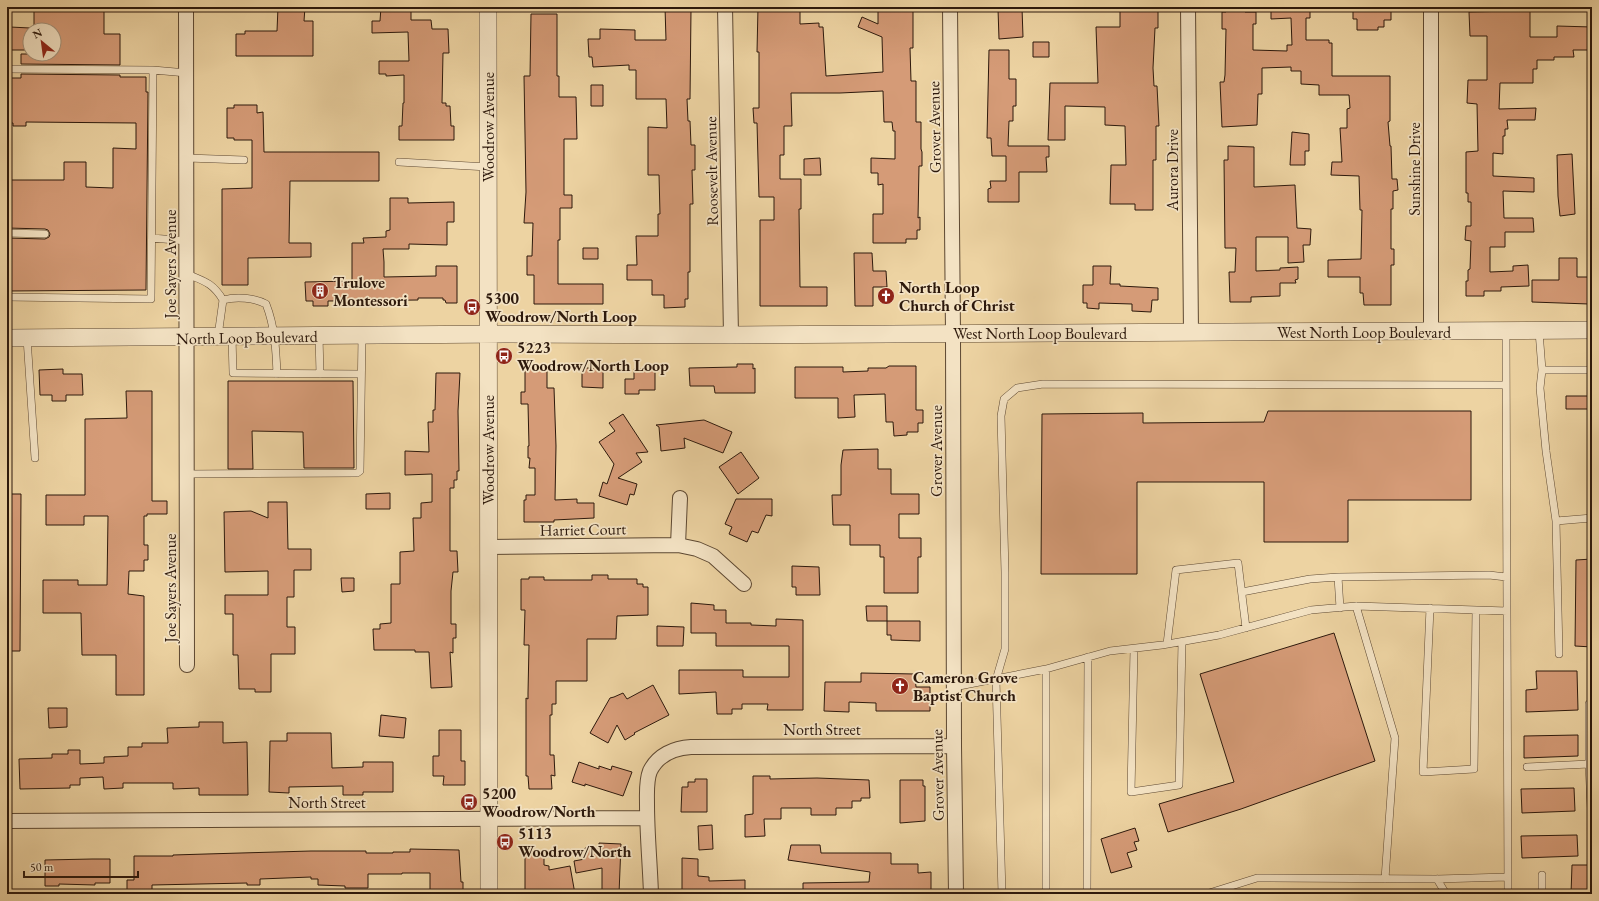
<svg xmlns="http://www.w3.org/2000/svg" width="1599" height="901" font-family="'EB Garamond',serif">
	<rect width="100%" height="100%" fill="#edd3a2"/>
	<filter id="stains"><feTurbulence type="fractalNoise" baseFrequency=".005" numOctaves="4"/><feColorMatrix values="0 0 0 0 .2 0 0 0 0 .09 0 0 0 0 .02 0 0 0 .5 -.17"/></filter>
	<radialGradient id="worn" r=".72"><stop offset=".6" stop-color="#630" stop-opacity="0"/><stop offset="1" stop-color="#630" stop-opacity=".3"/></radialGradient>
	<path fill="#d59b77" stroke="#2d190c" d="M34,7H104V34H120V65L21,64V54H54V30H34Z
		M278,7H305L304,21H313V56H236V34H245V31H277Z
		M381,7H411V20H431L432,29H448L449,53H443L442,103H446V106H450L451,126H454V140H399V126H402L403,103H404V75L386,76V74H379V61H409L408,32L372,33V21H380Z
		M665,7H689L691,10L690,99H687L688,121H690L691,145H695V170H692L693,204H690V272H688V299H685V307L664,308V295H652V280H627V265H637L636,236H658V214H660L659,175H648V127L667,128L666,99H636V70H629V65L593,67L592,57H589L588,39H600V29L635,30V40H666Z
		M758,7H800V24L819,23V27H823L826,76L883,72L882,37L858,27L862,17L878,24V7H913V48H910L911,81H916V122H921V149L922,152V166H919L918,218L920,217V230H917V239H906V243H873V214H883V184L878,185V173H871V158L895,159V131H893L892,122H884L883,91L840,93H791L792,126H784V155H780V179H801V209H799L800,287H827V306H760V220H774V197H759L757,123H754L753,108H759V52H757Z
		M1271,7H1310V18H1306V40H1329V43H1332V76H1390V121L1388,122L1390,146H1391L1392,179H1397L1398,190L1393,191V209H1391V249H1394V265H1391V305H1364L1363,293H1360V277H1328V260L1361,259L1362,210H1360L1359,176L1331,175L1332,162H1342L1340,128H1347V109L1350,108L1349,95H1319V85L1301,84V71H1291V67L1262,68V94H1258L1257,125L1222,127L1220,82H1224L1225,75L1226,29H1222V12H1226V9H1245V12H1256V24H1253V50L1287,51V45H1292L1291,18L1271,19Z
		M1353,7H1391V20H1384V27H1378V30H1357V19H1353Z
		M1514,7H1530V37H1557V26L1592,27V50H1573L1574,57H1554V60H1537V69H1533V83H1500L1499,109L1536,108L1535,120H1507L1508,129H1505V136H1503V154L1493,153V176L1534,178V192L1503,191L1504,218H1533L1534,232H1505V247H1490V272L1513,271V266L1528,265L1529,286L1501,287V291H1484V296H1466V281H1468V270L1470,269L1471,241L1465,240L1466,226H1471V202H1468V193H1466V152L1478,151L1477,104L1467,103L1468,80H1487V36H1470L1469,12L1514,11Z
		M1022,8L1023,37L999,39L998,9Z
		M1126,8H1158V28H1155L1153,68L1154,86H1157L1159,126H1156V160H1153V210H1135V204H1110L1111,165H1126L1125,126L1105,125V107L1065,106V140H1048L1050,83H1098L1096,27H1120V10H1126Z
		M531,14H557V76H559V97H576L577,139H564V195H572V208H560V240H558V284H603V304H534V275H527V256H532L533,223H524L526,192L524,76H530Z
		M10,27L30,28V50H11V41H7V29H10Z
		M1033,42H1049V57H1033Z
		M989,50H1009V79H1016V106H1013V121H1009L1008,146H1049V157H1046L1047,172H1019V202H988V189L991,188L990,181H1006V156H992L991,138H987Z
		M21,74L120,75V77H146V92H148L146,290L7,291V238L45,239L49,237L50,234L48,230L45,229L7,228V180H64V162H86V187L113,188V148L136,149V123L26,122V126H13V123H7V78H21Z
		M591,85H603V106H591Z
		M234,105H257V113L263,112L264,152H379V181H290L289,243H311V257L248,258V285H222V189L252,188V140H234V138H227V108H234Z
		M1292,132L1309,134V151H1305V165H1290Z
		M1228,146L1254,147V187L1295,185L1297,228L1311,229L1310,245H1303L1304,262L1288,263V237H1256V271L1280,270V268L1298,267V279L1295,280L1296,283H1280V296L1251,297V302H1230L1229,272H1235L1236,248H1225L1224,160H1228Z
		M1572,154L1575,214L1560,216L1558,196L1557,155Z
		M820,158L821,175H804V159Z
		M390,198H408V203L454,202V222H447V245L409,244V249H383L384,262V277L436,276V266H457V303H446L445,300H443V298H418V300L328,301V306H313V301H306L305,282L352,281V243H364L363,238L386,237V231L390,230Z
		M583,248H598V259H583Z
		M854,253H872L873,271H886L887,287H873V306H855Z
		M1559,258H1577V277H1592V297H1589V304L1532,302V280H1559Z
		M1093,266H1111L1110,284H1120V286L1158,288V300H1152L1151,312L1132,311V304L1099,303V309L1087,308V303H1083V285H1093Z
		M737,364H753V369L755,368V393H715L714,386H690L689,368L737,367Z
		M889,366H916V410H923V423H918V432H907V435L894,436L893,422H886L885,394L854,395L855,417L838,418V398H795V367H843V372L868,371V368H886Z
		M547,368V388H554L556,446L555,500L577,499V503H594V518L554,520V522H524V500H526V495H535V468H529L530,458H528V446H529L528,404H521V392H525V369Z
		M582,368H603V388L582,387Z
		M63,369V374H82L83,395H66V401H52V395H40L39,370Z
		M634,369H655V390H639V394H625V379H634Z
		M436,373H460L458,411L459,471H457V480H454V488H450V551H457L458,572H453L451,591V624H456V638H453V653L450,652L452,687L431,688L429,652H415V650H374L373,629H380V624L391,623V584H400V552L414,551L413,518H421V503L432,502V474L405,475V451L429,452L428,422H433V410H435Z
		M228,381H353L354,468H304L303,432L252,431L253,469H228Z
		M126,391H152V501H167V514H147V516H144V545H148V560H144V571H129L128,594L144,596V695H116V655H82L81,613H43V580H78V585H107L108,516H84V525H46V495H85V419L127,418Z
		M1566,396H1588V409H1566Z
		M1268,411H1471V500H1348V542H1264V482H1137V574H1041L1042,414L1143,413V423L1264,422Z
		M623,414L648,452L636,453L642,462L618,478L637,484L634,495L630,494L627,505L599,496L603,482L607,484L614,464L599,442L615,431L609,423Z
		M704,420L732,432L723,453L684,438L685,448L661,451L659,427L656,425Z
		M878,449V469H891V494H919V514H899V538H921V557H918V593H884V557H880V545H850V525H833L832,495H841V465L843,450Z
		M741,452L759,478L738,494L719,467Z
		M390,493V509H366V494Z
		M7,494H21L20,651H7Z
		M736,499H772V516L766,515L758,533L752,531L747,542L729,534L732,527L725,524Z
		M268,502H287L288,549H311V570H294V597H287V627H295V654H271V692H255V689H239L238,655H233V614H225V595H268V571L225,572L224,512L251,511L268,518Z
		M1592,559V647L1575,646L1576,560Z
		M792,566L819,567L820,595H796V587H792Z
		M592,575H608V579H637V584H643V587H648V615L617,616L616,639H587V681H556V704H552V715H550V755H554L555,776L551,775L552,789H529L528,776H526V698L528,699V693L529,645H524L525,610H521V579H529V577H544V580H592Z
		M341,578H354V591L342,592Z
		M691,603L714,605V610H726V623H751V625L776,626V619L803,620V710H767L768,704H742V709H732V714H717L716,692L679,694V670H743V677H789V646H716V633H691Z
		M866,606H887V621H920V641L891,640V635H887V621H867Z
		M657,626L684,627L683,646H657Z
		M1334,633L1375,761L1241,809L1168,832L1159,804L1234,782L1200,674Z
		M1536,671H1577L1578,710L1526,712V690L1537,689Z
		M861,673L915,674L916,687H930V711H876V703L849,702V712L824,711L825,682H861Z
		M653,685L669,715L634,733L635,734L625,740L617,725L608,743L590,733L610,698L614,697L623,693L627,699Z
		M48,708H67V727L49,728Z
		M381,715L406,718L404,738L379,736Z
		M199,722H223V743L247,742L248,795H199V788L173,789V783H123V788L104,789L103,777L80,778V785H70V788L20,789L19,759L52,758V754H68V750H80V764L104,763V757L128,756V747H142V743H168L167,728L199,727Z
		M439,730H461V761H465V785H443L444,776H433V756H439Z
		M287,733H331L332,768L363,767V762H393V792H363V795H343V786L289,787V793L269,792L270,741H287Z
		M1578,735V756L1524,758V736Z
		M579,762L599,769V766L611,770L612,766L632,772L623,796L585,784V786L572,782Z
		M753,776H770V779L817,778L869,780L870,798H861V801H852V808H836V815H811V808H781V819H764L765,836L745,837V815L753,814Z
		M695,779H707V812H681L682,787H688V782H695Z
		M900,780H923V786H925V821L900,823Z
		M1574,788L1575,811L1522,813L1521,789Z
		M712,825L713,849L699,850L698,826Z
		M1135,828L1139,841L1134,842L1137,850L1127,853L1132,867L1111,873L1101,839Z
		M1577,835L1578,856L1522,858L1521,836Z
		M599,843L621,844L619,894H602V868L576,873L574,861L585,859V848H599Z
		M791,845H820L821,853H891V864H918V873L931,872V894H803V883L869,882L870,872L788,860Z
		M410,849L459,850L461,882H463V894H430V873H402V874H368V888H345V886L318,885V879H311V877L260,879V885H247V883L152,885V894H127V880H134V856H173V855L206,854L311,851H366V853H393V852H410Z
		M525,854H544V865L549,866V870L570,866L575,894H525Z
		M682,858L698,859V876L709,877V881L745,880V894H682Z
		M92,859H110V883H95V885L59,884V886H45V860Z
		M1572,865H1592V894H1571Z"/>
	<g fill="none" stroke-linecap="round" stroke-linejoin="round">
		<g stroke="#5d4832" stroke-width="8">
			<path id="service" d="M7,69L153,70L187,73
				M187,158L244,160
				M399,162L488,167
				M7,233L45,234
				M152,238L187,241
				M187,274C204,281 213,283 223,300
				M7,297L151,299L153,70
				M1506,331L1508,894
				M1539,331L1542,370L1540,388L1546,451L1556,521L1592,518
				M218,336L223,300C237,296 254,298 266,304C275,327 276,350 277,374
				M319,336L320,374
				M232,337L233,373L361,374
				M27,338L35,458
				M1542,370H1592
				M187,474L357,473L360,471L362,336
				M1556,521L1559,654
				M1338,577L1340,608
				M1242,592L1310,579L1338,577L1489,575L1506,577
				M1356,606L1395,738L1385,879
				M1430,608L1423,772L1474,769L1476,610
				M1167,644L1176,570L1238,563L1246,628
				M1134,649L1131,792L1179,785L1182,642
				M954,687L1046,669L1110,651L1162,645L1219,635L1311,610L1356,606L1507,611
				M1592,704H1589V764L1592,830
				M1527,767L1589,764
				M1437,879L1446,894
				M1002,894L996,680L1005,649V572L1001,416L1004,399L1017,388L1043,384L1506,385
				M1046,894V669
				M1087,894L1088,657
				M1206,894L1257,878L1437,879L1507,877
				M1542,894V875"/>
		</g>
		<g stroke="#5d4832" stroke-width="16">
			<path id="minor" d="M186,7L187,665
				M725,7L731,335
				M950,7L953,334L954,746L956,894
				M1188,7L1191,333
				M1431,331V7
				M678,545L680,498
				M488,547L678,545L697,549L713,556L744,584
				M7,821L647,818
				M651,894C650,864 647,834 647,804C647,793 646,781 650,771C658,755 674,748 691,747L954,746"/>
		</g>
		<g stroke="#5d4832" stroke-width="18">
			<path id="tertiary" d="M488,7L489,894
				M7,338L505,334L731,335L1592,330"/>
		</g>
		<path stroke="#2d190c" stroke-width="2.5" stroke-dasharray="1 2" stroke-linecap="butt" d="M7,734L11,735"/>
		<use href="#service" stroke="#f3e2c3" stroke-width="7"/>
		<use href="#minor" stroke="#f3e2c3" stroke-width="14"/>
		<use href="#tertiary" stroke="#f3e2c3" stroke-width="17"/>
	</g>
	<defs>
		<g id="building-disc" transform="scale(0.9)"><circle r="9.5" fill="#8f2418" stroke="#f3e2c3"/><path d="M-4-6H4V6H1V3H-1V6H-4ZM-2.5-4.3h1.7v1.8h-1.7ZM.8-4.3h1.7v1.8H.8ZM-2.5-1h1.7V.8h-1.7ZM.8-1h1.7V.8H.8Z" fill="#fff"/></g>
		<g id="church-disc" transform="scale(0.9)"><circle r="9.5" fill="#8f2418" stroke="#f3e2c3"/><path d="M-1.2-6h2.4v3.5h3.3v2.4h-3.3V6h-2.4V-.1h-3.3v-2.4h3.3Z" fill="#fff"/></g>
		<g id="bus-disc" transform="scale(0.9)"><circle r="9.5" fill="#8f2418" stroke="#f3e2c3"/><path d="M-5-6H5V4H4V6H2V4H-2V6H-4V4H-5ZM-3.5-4V0h7V-4ZM-3.5 1.2v1.5H-2V1.2ZM2 1.2v1.5H3.5V1.2Z" fill="#fff"/></g>
	</defs>
	<g fill-rule="evenodd">
		<use href="#building-disc" x="320" y="291"/>
		<use href="#church-disc" x="886" y="296"/>
		<use href="#bus-disc" x="472" y="307"/>
		<use href="#bus-disc" x="504" y="356"/>
		<use href="#church-disc" x="900" y="686"/>
		<use href="#bus-disc" x="469" y="802"/>
		<use href="#bus-disc" x="505" y="842"/>
	</g>
	<g text-anchor="middle" stroke-width="3.5" stroke-linejoin="round" paint-order="stroke">
		<g font-size="16" fill="#2d190c" stroke="#f3e2c3">
			<text transform="translate(488 127) rotate(-90)" y="6">Woodrow Avenue</text>
			<text transform="translate(934 127) rotate(-91)" y="6">Grover Avenue</text>
			<text transform="translate(1414 169) rotate(-90)" y="6">Sunshine Drive</text>
			<text transform="translate(1172 170) rotate(-90)" y="6">Aurora Drive</text>
			<text transform="translate(711 171) rotate(-91)" y="6">Roosevelt Avenue</text>
			<text transform="translate(170 264) rotate(-90)" y="6">Joe Sayers Avenue</text>
			<text x="1364" y="338">West North Loop Boulevard</text>
			<text x="1040" y="339">West North Loop Boulevard</text>
			<text transform="translate(247 337) rotate(-1)" y="6">North Loop Boulevard</text>
			<text transform="translate(488 450) rotate(-90)" y="6">Woodrow Avenue</text>
			<text transform="translate(936 451) rotate(-90)" y="6">Grover Avenue</text>
			<text transform="translate(583 529) rotate(-1)" y="6">Harriet Court</text>
			<text transform="translate(170 588) rotate(-90)" y="6">Joe Sayers Avenue</text>
			<text x="822" y="735">North Street</text>
			<text transform="translate(937 775) rotate(-91)" y="6">Grover Avenue</text>
			<text x="327" y="808">North Street</text>
		</g>
		<g font-size="16" font-weight="bold" fill="#2d190c" stroke="#f3e2c3" text-anchor="start">
			<text x="333" y="288">Trulove<tspan x="333" dy="18">Montessori</tspan></text>
			<text x="899" y="293">North Loop<tspan x="899" dy="18">Church of Christ</tspan></text>
			<text x="485" y="304">5300<tspan x="485" dy="18">Woodrow/North Loop</tspan></text>
			<text x="517" y="353">5223<tspan x="517" dy="18">Woodrow/North Loop</tspan></text>
			<text x="913" y="683">Cameron Grove<tspan x="913" dy="18">Baptist Church</tspan></text>
			<text x="482" y="799">5200<tspan x="482" dy="18">Woodrow/North</tspan></text>
			<text x="518" y="839">5113<tspan x="518" dy="18">Woodrow/North</tspan></text>
		</g>
	</g>
	<rect width="1599" height="901" fill="none" stroke="#edd3a2" stroke-width="24"/>
	<rect x="8" y="8" width="1583" height="885" fill="none" stroke="#2d190c" stroke-width="2"/>
	<rect x="12" y="12" width="1575" height="877" fill="none" stroke="#2d190c"/>
	<g transform="translate(42 42) rotate(331)"><circle r="19" fill="#f3e2c3" stroke="#a4927a"/>
	<path d="M0-3L7 15L0 10L-7 15Z" fill="#8f2418"/>
	<text y="-6" font-size="11" font-weight="bold" text-anchor="middle" fill="#2d190c">N</text>
	</g>
	<path d="M24 871v6h114v-6" fill="none" stroke="#2d190c" stroke-width="2"/>
	<text x="30" y="871" font-size="12" fill="#2d190c" stroke="#f3e2c3" stroke-width="3" paint-order="stroke">50 m</text>
	<rect width="100%" height="100%" filter="url(#stains)"/>
	<rect width="100%" height="100%" fill="url(#worn)"/>
</svg>
